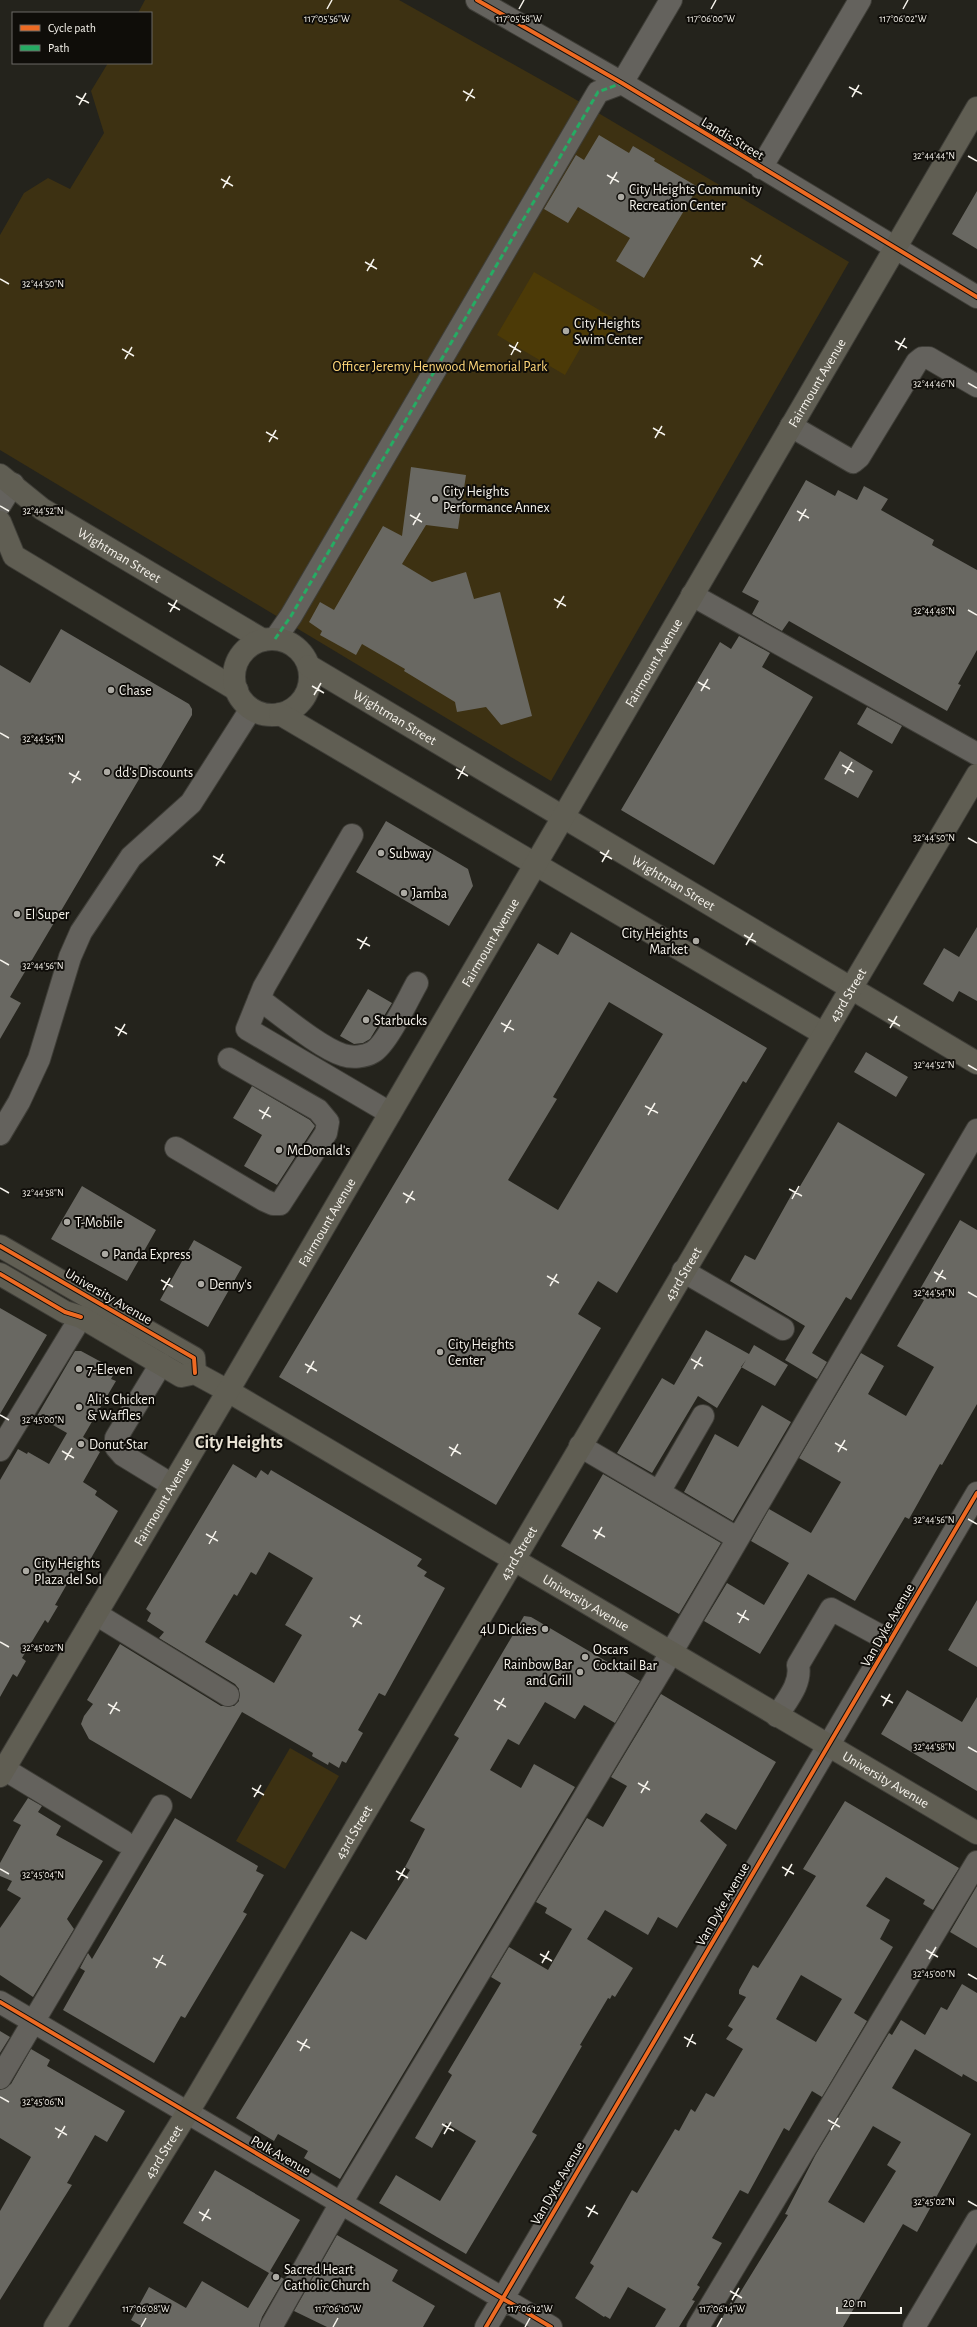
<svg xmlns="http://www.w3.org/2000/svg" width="977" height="2327" font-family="'Alegreya Sans',sans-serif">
	<rect width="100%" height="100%" fill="#24231c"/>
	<path fill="#3d3112" d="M145,0H399L568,95L849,262L551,781L0,450V235L24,193L48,178L70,189L104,133L91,91L108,63H151V13H138Z
		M290,1748L339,1776L285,1869L236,1841Z"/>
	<path fill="#4c3a07" d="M534,272L620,322L607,343L589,333L565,375L497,335Z"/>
	<path fill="#696862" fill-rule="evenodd" d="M599,135L629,153L633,146L655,159L654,161L698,187L644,278L616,261L630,238L578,207L568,223L544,209L576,155L584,160Z
		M977,191V249L952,234Z
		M411,467L466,475L458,529L426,525L402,564L432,582L466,572L474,599L500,592L532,716L501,725L486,707L457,712L455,702L404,671L405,669L362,644L356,655L320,635L322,631L309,622L320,602L334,610L383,526L402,536Z
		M806,480L835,496L838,490L857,500L864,486L888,499L881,510L934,540L932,545L977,570V650L958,684L961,685L947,711L789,621L782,631L752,614L759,601L742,592Z
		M61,629L189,704L192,709V715L159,771L148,764L10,997L21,1003L0,1039V665L30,683Z
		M739,636L770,653L762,667L813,697L714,865L621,810L720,642L731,649Z
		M867,707L902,726L892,744L857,724Z
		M840,751L873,771L858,798L824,779Z
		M386,821L468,869L473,886L449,926L356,872Z
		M977,927V1001L959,991L953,1002L923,984L944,948L959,957Z
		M571,932L767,1048L746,1083L743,1081L617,1293L598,1281L578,1314L601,1328L496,1505L279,1377L538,943L558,955ZM609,1002L663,1034L558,1210L508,1180L557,1099L553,1097Z
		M368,989L392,1003L370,1039L363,1043L354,1044L340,1036Z
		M866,1052L908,1077L896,1097L854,1072Z
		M252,1086L310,1120L315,1126L277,1185L244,1166L262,1135L233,1118Z
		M838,1122L925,1174L851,1300L846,1297L812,1353L827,1362L817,1379L785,1360L805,1326L730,1281L745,1255L755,1260L793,1192L796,1193Z
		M82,1186L156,1230L127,1281L51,1239Z
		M960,1220L977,1230V1404L942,1465L940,1464L909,1519L905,1517L855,1601L808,1574L760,1654L704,1621L727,1583L764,1605L789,1563L751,1541L769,1509L811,1533L841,1482L799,1458L861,1353L884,1366L868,1394L906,1416L934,1367L897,1346L924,1300L916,1296Z
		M194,1240L242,1267L208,1327L160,1300Z
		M0,1308L47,1335L0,1414Z
		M706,1330L749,1354L754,1345L788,1365L775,1386L741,1367L746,1360L717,1408L698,1396L652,1473L617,1453L662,1378L674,1385Z
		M75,1351H81L116,1370L111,1379L116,1381L83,1437L97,1446L95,1449L100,1452L83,1482L97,1491L95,1495L118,1511L86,1567L79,1563L55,1605L58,1606L48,1623L45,1620L22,1658L26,1661L17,1677L13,1674L0,1697V1480L18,1449L27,1454L28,1452L49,1464L67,1433L37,1416Z
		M762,1405L791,1422L733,1521L684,1492L715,1434L738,1447Z
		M233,1464L256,1478L261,1470L268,1475L271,1470L422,1559L417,1566L427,1572L424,1576L445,1588L385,1696L379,1693L358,1730L363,1733L346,1763L342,1761L339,1768L329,1762L328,1765L312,1756L313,1753L242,1712L191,1799L89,1739L81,1724L84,1716L93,1704L87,1700L120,1644L221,1706H234L239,1701V1689L235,1684L159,1638L164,1632L147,1621L151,1613L146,1609ZM269,1552L313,1578L285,1625L302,1635L274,1683L205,1642L234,1594L237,1596L251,1572L256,1575Z
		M603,1474L721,1543L679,1614L561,1546Z
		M977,1600V1667L948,1650Z
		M524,1616L531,1617L640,1681L615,1723L584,1705L575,1719L545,1702L519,1745L508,1739L490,1770L521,1788L534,1764L575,1787L340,2179L304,2158L308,2151L278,2134L274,2141L236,2118L351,1931L366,1940L410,1870L405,1867L425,1829L410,1821L459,1738L454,1735Z
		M907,1690L962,1722L977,1697V1791L881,1734Z
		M661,1694L776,1762L736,1830L706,1813L700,1821L727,1845L677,1928L658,1917L648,1935L605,1910L587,1939L633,1968L615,1997L612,1995L610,1999L608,1998L580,2045L582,2046L532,2132L537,2135L466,2254L379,2203L396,2175L440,2201L476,2141L446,2123L432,2148L415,2138L452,2075L448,2072L501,1983L491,1977L509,1947L548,1970L572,1929L545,1913L547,1908L536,1902L587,1818L603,1827L627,1786L611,1777Z
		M28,1798L42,1806L38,1812L61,1826L56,1835L103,1861L67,1919L74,1929L33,1997L0,1975V1928L21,1898L7,1890L12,1881L0,1876V1863L21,1825L13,1821Z
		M845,1801L959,1868L933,1910L923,1904L925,1900L886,1877L866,1906L890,1920L880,1939L893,1947L854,2013L867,2021L822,2097L812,2091L789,2131L784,2128L748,2194L740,2190L712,2238L722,2243L697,2285L700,2287L692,2300L695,2301L679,2327H655L666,2309L628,2287L610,2319L605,2316L604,2317L575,2298L594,2266L590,2263L632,2190L637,2193L675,2129L679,2131L691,2109L695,2112L706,2093L714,2097L743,2049L726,2039L733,2029L728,2026L746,1997L739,1994V1990L753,1965L758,1968L816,1876L803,1869ZM801,1975L842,1999L816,2042L776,2019Z
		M175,1818L258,1866L256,1871L264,1875L243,1912L247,1914L185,2018L181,2016L154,2063L63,2010L85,1971L80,1968L88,1953L92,1959Z
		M977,1886V1948L950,1932Z
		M962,1984L977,1993V2082L963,2074L962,2077L915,2049L892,2088L971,2134L917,2232L903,2224L843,2327H717L731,2302L733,2304L788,2215L785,2214L816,2154L889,2033L892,2035L901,2020L925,2035L941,2007L947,2010ZM873,2126L901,2142L887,2165L896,2171L864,2223L828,2202Z
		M0,2031L10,2037L0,2053Z
		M31,2049L50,2060L47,2066L125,2111L107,2142L95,2135L67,2183L72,2185L0,2300V2211L31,2157L0,2138V2090L11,2084Z
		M215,2170L300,2220L270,2271L284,2279L262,2317L259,2327H143L131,2320L149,2287L186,2308L202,2281L248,2308L269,2273L183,2223Z
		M337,2235L398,2270L392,2281L435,2306L423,2327H327L294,2311Z"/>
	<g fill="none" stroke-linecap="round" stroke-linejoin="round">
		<g stroke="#3f3e38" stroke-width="24">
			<path id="minor" d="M477,0L622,83L977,297
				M761,168L860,0
				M791,426L853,462L859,457L917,362L922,358H929L977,386
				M0,505L13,484
				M692,595L977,754
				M275,639L291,616L598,92L622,83L671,0
				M352,835L264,987L247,1029L390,1113
				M259,999C280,1014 320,1048 343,1055C352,1058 365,1057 373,1052C387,1044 408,999 417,983
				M0,1134L19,1102L39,1059L70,957L81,932L131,857L191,803L251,709
				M176,1148L264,1200L273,1204H280L326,1133L328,1122L318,1110L229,1059
				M683,1271L783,1329
				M161,1364L116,1438V1447L123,1455L172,1485
				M580,1446L737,1538
				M0,1450L81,1317
				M659,1492L703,1416
				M96,1614L228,1695
				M777,1716C786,1701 802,1684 798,1665L831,1609L890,1641
				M4,1769L123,1841
				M0,2002L551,2327
				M0,2078L161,1806
				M271,2327L341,2203L671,1653L977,1130
				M486,2327L977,1493
				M698,2327L977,1862
				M914,2327L977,2221"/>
		</g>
		<g stroke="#3f3e38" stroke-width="24">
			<g id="major">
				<path id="s1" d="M0,475L42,509L263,640"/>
				<path d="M0,522L14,556L237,690"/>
				<circle cx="272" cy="677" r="38"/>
				<path id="s2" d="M309,666L977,1063"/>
				<path d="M280,714L824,1034"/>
				<path d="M0,1246L194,1358L195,1373"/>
				<path id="s3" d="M0,1274L65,1312L81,1317L181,1376L195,1373L228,1391L977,1833"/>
				<path id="s4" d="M0,1776L228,1391L977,108"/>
				<path id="s5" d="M55,2327L197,2097L977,775"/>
			</g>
		</g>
		<use href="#minor" stroke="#64625d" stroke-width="22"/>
		<use href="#major" stroke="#605e53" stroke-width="22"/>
		<path stroke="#26ab63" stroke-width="3" stroke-dasharray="6 3" stroke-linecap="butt" d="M275,639L291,616L598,92L622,83"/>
		<g stroke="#0f0d09" stroke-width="6">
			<path id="cycleway" d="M477,0L622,83L977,297
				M0,1246L194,1358L195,1373
				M0,1274L65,1312L81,1317
				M0,2002L551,2327
				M486,2327L977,1493"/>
		</g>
		<use href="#cycleway" stroke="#ed6a23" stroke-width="4"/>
	</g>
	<path fill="none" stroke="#f6f3ec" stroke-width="1.5" d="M327,9L332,0M519,9L524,0M711,9L716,0M903,9L908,0M849,87L862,94M463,91L475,98M76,96L89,103M852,97L859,85M466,101L473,89M79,105L86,93M968,156L977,161M607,175L619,182M221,179L233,186M610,184L617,172M223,188L230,176M751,258L763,265M365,262L377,269M754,267L761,255M367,271L374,259M0,279L9,284M895,341L907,348M509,345L521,352M122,349L134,356M898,350L905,338M511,355L518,342M125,359L132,347M968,383L977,388M653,428L665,435M266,432L278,439M655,438L662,426M269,442L276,430M0,506L9,511M797,511L809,518M410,515L422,522M799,521L806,509M413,525L420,513M554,599L566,606M168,603L180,610M557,608L564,596M968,610L977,615M170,612L177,600M698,682L710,689M312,686L324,693M701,691L708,679M314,695L321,683M0,733L9,738M842,765L854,772M456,769L468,776M69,773L81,780M845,774L852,762M458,779L465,766M72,783L79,771M968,838L977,843M600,852L612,859M213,856L225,863M602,862L609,850M216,866L223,854M744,935L756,942M357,939L370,946M746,945L753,933M360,949L367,937M0,960L9,965M888,1019L900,1026M501,1023L514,1030M115,1027L127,1034M890,1028L897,1016M504,1032L511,1020M118,1036L125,1024M968,1065L977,1070M645,1106L658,1113M259,1110L271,1117M648,1115L655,1103M262,1119L269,1107M0,1188L9,1193M789,1189L802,1196M403,1193L415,1200M792,1199L799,1186M406,1203L413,1191M934,1272L946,1279M547,1276L559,1283M161,1280L173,1287M936,1282L943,1270M550,1286L557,1274M163,1290L170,1278M968,1292L977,1297M691,1359L703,1366M305,1364L317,1371M694,1369L701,1357M307,1373L314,1361M0,1415L9,1420M835,1443L847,1450M449,1447L461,1454M62,1451L74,1458M838,1452L845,1440M451,1456L458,1444M65,1460L72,1448M968,1519L977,1524M593,1530L605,1537M206,1534L218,1541M595,1539L602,1527M209,1544L216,1531M737,1613L749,1620M350,1617L362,1624M739,1623L746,1610M353,1627L360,1615M0,1642L9,1647M881,1696L893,1703M494,1700L506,1707M108,1704L120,1711M883,1706L890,1694M497,1710L504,1698M110,1714L117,1702M968,1747L977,1752M638,1783L650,1790M252,1788L264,1795M641,1793L648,1781M254,1797L261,1785M782,1867L794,1874M0,1869L9,1874M396,1871L408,1878M785,1876L792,1864M398,1880L405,1868M926,1950L938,1957M540,1954L552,1961M153,1958L166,1965M929,1959L936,1947M542,1963L549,1951M156,1968L163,1955M968,1974L977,1979M684,2037L696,2044M297,2041L310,2048M687,2047L693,2034M300,2051L307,2039M0,2097L9,2102M828,2120L840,2127M442,2124L454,2131M55,2128L67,2135M831,2130L838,2118M444,2134L451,2122M58,2138L65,2126M968,2201L977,2206M586,2207L598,2214M199,2212L211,2219M588,2217L595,2205M202,2221L209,2209M730,2291L742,2298M732,2300L739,2288M141,2327L146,2318M333,2327L338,2318M525,2327L530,2318M717,2327L722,2318"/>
	<g fill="#acaaa3" stroke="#0f0d09" stroke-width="1.5">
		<circle cx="621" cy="197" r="4"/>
		<circle cx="566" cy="331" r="4"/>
		<circle cx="435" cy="499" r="4"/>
		<circle cx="111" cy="690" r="4"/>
		<circle cx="107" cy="772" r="4"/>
		<circle cx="381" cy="853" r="4"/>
		<circle cx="404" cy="893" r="4"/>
		<circle cx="17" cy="914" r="4"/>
		<circle cx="696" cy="941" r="4"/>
		<circle cx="366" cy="1020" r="4"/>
		<circle cx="279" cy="1150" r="4"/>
		<circle cx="67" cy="1222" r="4"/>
		<circle cx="105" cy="1254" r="4"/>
		<circle cx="201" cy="1284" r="4"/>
		<circle cx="440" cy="1352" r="4"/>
		<circle cx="79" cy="1369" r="4"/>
		<circle cx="79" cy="1407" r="4"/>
		<circle cx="81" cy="1444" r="4"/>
		<circle cx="26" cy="1571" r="4"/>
		<circle cx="545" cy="1629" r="4"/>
		<circle cx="585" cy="1657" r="4"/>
		<circle cx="580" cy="1672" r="4"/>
		<circle cx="276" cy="2277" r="4"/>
	</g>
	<g text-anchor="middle" stroke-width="4" stroke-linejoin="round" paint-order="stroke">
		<g font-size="14" fill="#f6f3ec" stroke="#0f0d09">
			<text transform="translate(733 138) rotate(31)" y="5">Landis Street</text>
			<text dy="5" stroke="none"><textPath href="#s4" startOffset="1615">Fairmount Avenue</textPath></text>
			<text dy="5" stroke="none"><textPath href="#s1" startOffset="144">Wightman Street</textPath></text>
			<text dy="5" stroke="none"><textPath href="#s4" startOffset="1291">Fairmount Avenue</textPath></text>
			<text dy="5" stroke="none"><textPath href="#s2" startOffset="100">Wightman Street</textPath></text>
			<text dy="5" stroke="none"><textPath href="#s2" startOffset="424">Wightman Street</textPath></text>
			<text dy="5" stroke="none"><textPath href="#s4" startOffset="967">Fairmount Avenue</textPath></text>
			<text dy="5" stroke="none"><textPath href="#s5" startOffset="1550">43rd Street</textPath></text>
			<text dy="5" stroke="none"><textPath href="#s4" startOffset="643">Fairmount Avenue</textPath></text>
			<text dy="5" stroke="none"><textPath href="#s5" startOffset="1226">43rd Street</textPath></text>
			<text transform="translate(109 1296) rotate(30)" y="5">University Avenue</text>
			<text dy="5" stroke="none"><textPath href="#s4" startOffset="319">Fairmount Avenue</textPath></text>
			<text dy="5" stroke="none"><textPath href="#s5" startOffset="902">43rd Street</textPath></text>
			<text dy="5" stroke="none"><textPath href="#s3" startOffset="676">University Avenue</textPath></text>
			<text transform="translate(887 1625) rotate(-60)" y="5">Van Dyke Avenue</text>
			<text dy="5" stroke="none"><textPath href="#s3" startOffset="1024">University Avenue</textPath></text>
			<text dy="5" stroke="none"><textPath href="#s5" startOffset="578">43rd Street</textPath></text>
			<text transform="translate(722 1904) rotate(-60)" y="5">Van Dyke Avenue</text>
			<text dy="5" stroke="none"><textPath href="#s5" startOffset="206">43rd Street</textPath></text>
			<text transform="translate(281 2155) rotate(30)" y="5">Polk Avenue</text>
			<text transform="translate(557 2183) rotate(-60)" y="5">Van Dyke Avenue</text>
		</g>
		<g font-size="14" fill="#f6f3ec" stroke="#0f0d09" text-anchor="start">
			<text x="629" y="194">City Heights Community<tspan x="629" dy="16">Recreation Center</tspan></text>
			<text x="574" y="328">City Heights<tspan x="574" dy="16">Swim Center</tspan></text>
			<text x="443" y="496">City Heights<tspan x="443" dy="16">Performance Annex</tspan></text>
			<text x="119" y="695">Chase</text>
			<text x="115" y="777">dd's Discounts</text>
			<text x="389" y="858">Subway</text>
			<text x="412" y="898">Jamba</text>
			<text x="25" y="919">El Super</text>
			<text x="688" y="938" text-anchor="end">City Heights<tspan x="688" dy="16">Market</tspan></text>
			<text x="374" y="1025">Starbucks</text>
			<text x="287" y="1155">McDonald's</text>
			<text x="75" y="1227">T-Mobile</text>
			<text x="113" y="1259">Panda Express</text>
			<text x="209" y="1289">Denny's</text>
			<text x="448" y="1349">City Heights<tspan x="448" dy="16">Center</tspan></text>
			<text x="87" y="1374">7-Eleven</text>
			<text x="87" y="1404">Ali's Chicken<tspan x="87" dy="16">&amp; Waffles</tspan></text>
			<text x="89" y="1449">Donut Star</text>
			<text x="34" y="1568">City Heights<tspan x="34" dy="16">Plaza del Sol</tspan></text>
			<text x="537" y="1634" text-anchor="end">4U Dickies</text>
			<text x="593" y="1654">Oscars<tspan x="593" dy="16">Cocktail Bar</tspan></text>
			<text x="572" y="1669" text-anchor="end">Rainbow Bar<tspan x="572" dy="16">and Grill</tspan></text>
			<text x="284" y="2274">Sacred Heart<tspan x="284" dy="16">Catholic Church</tspan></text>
		</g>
		<g font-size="14" fill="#ffd77a" stroke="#0f0d09">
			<text x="440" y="371">Officer Jeremy Henwood Memorial Park</text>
		</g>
		<g font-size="18" font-weight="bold" fill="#e9e3d5" stroke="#0f0d09">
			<text x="239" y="1448">City Heights</text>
		</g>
	</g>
	<g font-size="10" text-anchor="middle" fill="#f6f3ec" stroke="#0f0d09" stroke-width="4" stroke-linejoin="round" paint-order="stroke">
		<text x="519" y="22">117°05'58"W</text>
		<text x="711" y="22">117°06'00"W</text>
		<text x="903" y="22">117°06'02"W</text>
		<text x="327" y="22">117°05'56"W</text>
		<text x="934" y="159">32°44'44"N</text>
		<text x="43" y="287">32°44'50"N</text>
		<text x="934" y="387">32°44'46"N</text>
		<text x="43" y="514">32°44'52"N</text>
		<text x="934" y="614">32°44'48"N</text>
		<text x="43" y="742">32°44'54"N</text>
		<text x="934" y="841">32°44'50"N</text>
		<text x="43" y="969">32°44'56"N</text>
		<text x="934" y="1068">32°44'52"N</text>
		<text x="43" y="1196">32°44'58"N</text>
		<text x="934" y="1296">32°44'54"N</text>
		<text x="43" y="1423">32°45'00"N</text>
		<text x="934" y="1523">32°44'56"N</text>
		<text x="43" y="1651">32°45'02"N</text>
		<text x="934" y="1750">32°44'58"N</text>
		<text x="43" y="1878">32°45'04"N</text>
		<text x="934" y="1977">32°45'00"N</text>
		<text x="43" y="2105">32°45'06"N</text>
		<text x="934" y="2205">32°45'02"N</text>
		<text x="146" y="2312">117°06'08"W</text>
		<text x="338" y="2312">117°06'10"W</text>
		<text x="530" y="2312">117°06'12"W</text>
		<text x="722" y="2312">117°06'14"W</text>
	</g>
	<rect x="12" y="12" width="140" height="52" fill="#0f0d09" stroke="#6b6964"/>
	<rect x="20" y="25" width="20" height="6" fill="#ed6a23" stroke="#6b6964"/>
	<text x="48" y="32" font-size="12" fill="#f6f3ec">Cycle path</text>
	<rect x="20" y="45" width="20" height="6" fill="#26ab63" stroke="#6b6964"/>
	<text x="48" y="52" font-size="12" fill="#f6f3ec">Path</text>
	<path d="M837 2307v6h64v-6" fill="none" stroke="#f6f3ec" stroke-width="2"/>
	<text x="843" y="2307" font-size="12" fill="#f6f3ec" stroke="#0f0d09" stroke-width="3" paint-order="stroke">20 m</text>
</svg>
